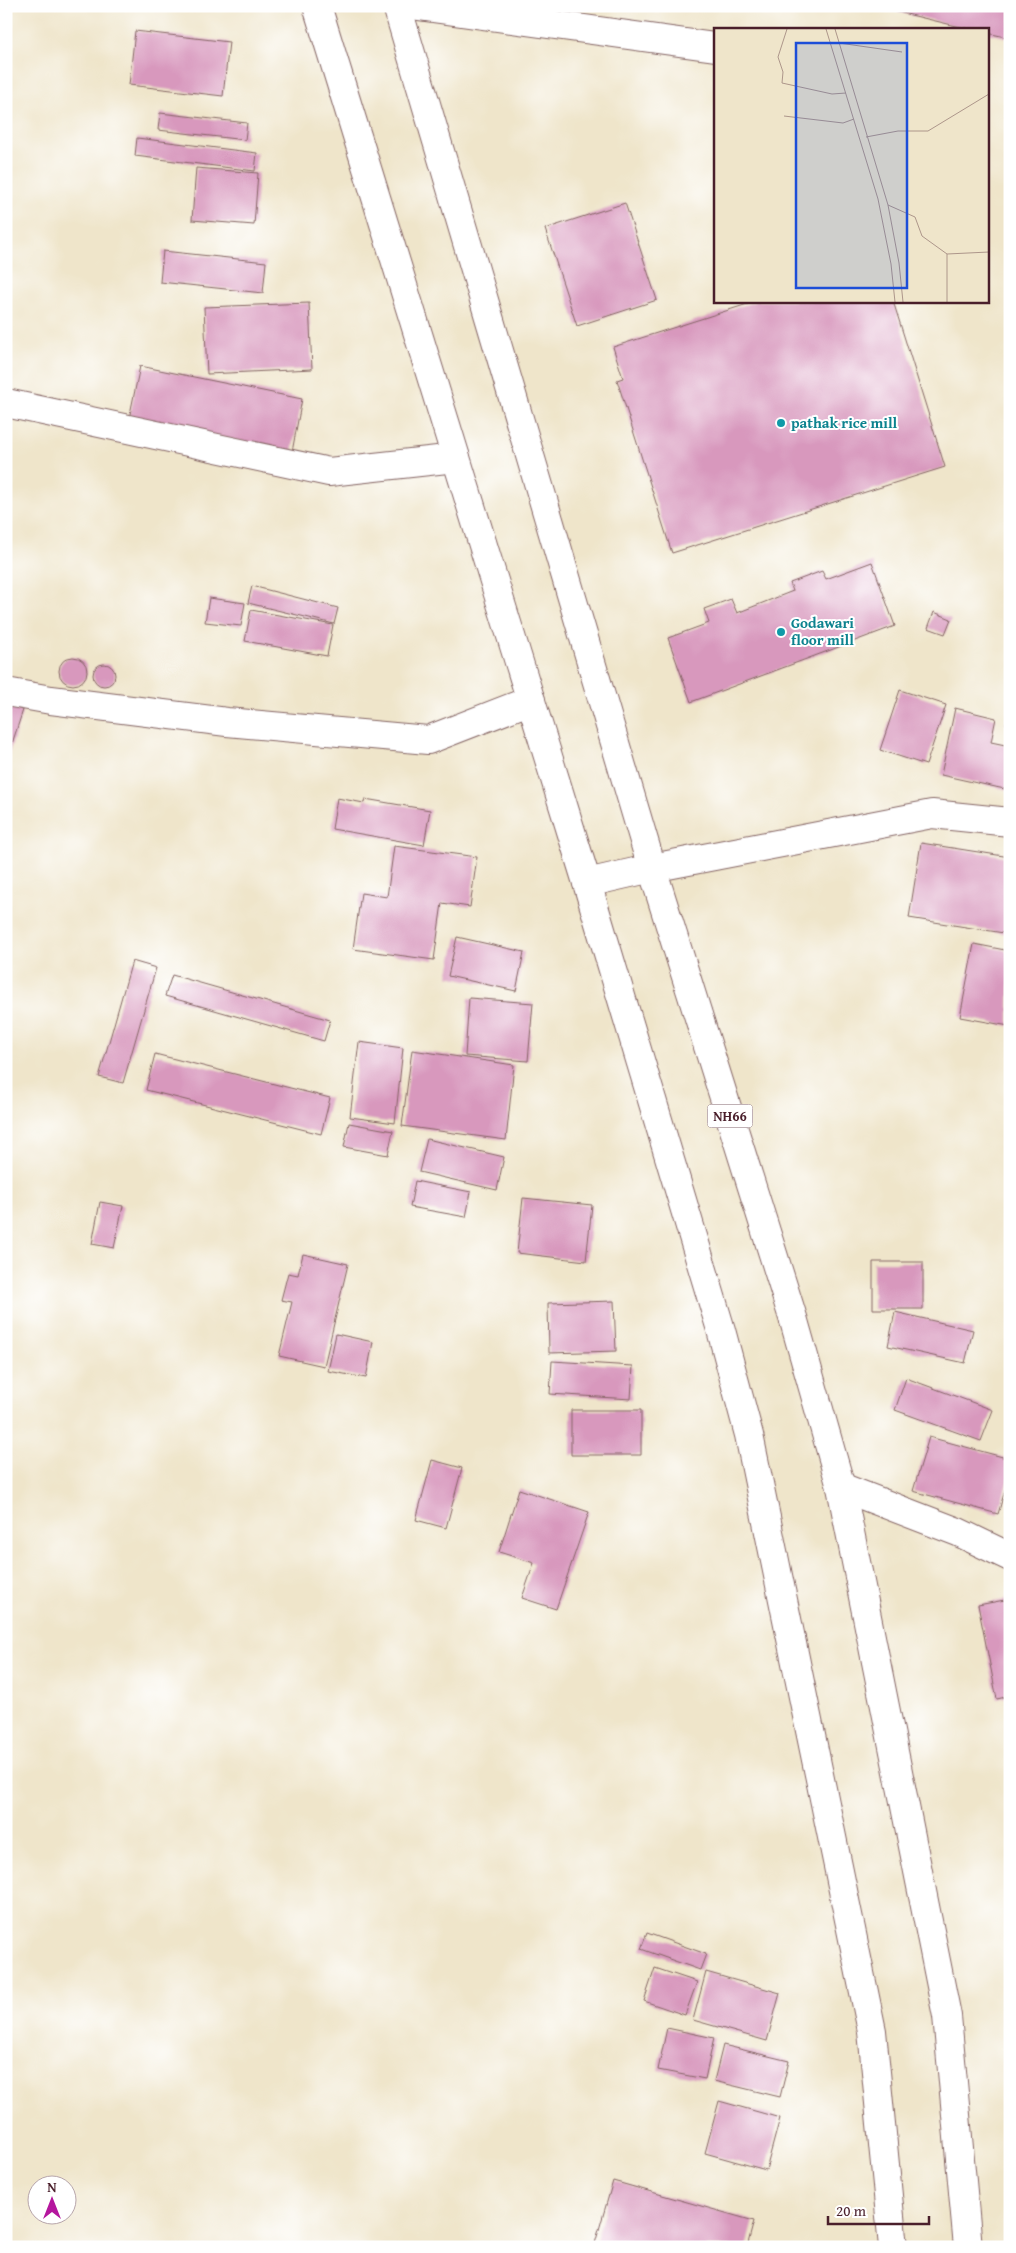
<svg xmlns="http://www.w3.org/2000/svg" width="1016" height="2253" font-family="'Gentium Book Plus',serif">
	<rect width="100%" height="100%" fill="#fff"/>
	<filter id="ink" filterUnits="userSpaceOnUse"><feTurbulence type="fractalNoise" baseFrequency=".02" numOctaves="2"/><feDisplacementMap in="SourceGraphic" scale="10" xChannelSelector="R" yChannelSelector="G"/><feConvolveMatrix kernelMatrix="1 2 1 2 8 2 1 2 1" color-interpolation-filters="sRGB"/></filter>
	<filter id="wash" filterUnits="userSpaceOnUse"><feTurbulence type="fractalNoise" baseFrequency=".0096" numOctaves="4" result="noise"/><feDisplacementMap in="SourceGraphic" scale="20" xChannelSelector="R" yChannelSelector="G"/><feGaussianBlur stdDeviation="1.12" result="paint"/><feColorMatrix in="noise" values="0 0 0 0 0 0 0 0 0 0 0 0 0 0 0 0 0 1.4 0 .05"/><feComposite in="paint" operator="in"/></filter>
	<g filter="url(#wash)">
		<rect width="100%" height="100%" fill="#efe5ca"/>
		<g id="blocks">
			<path fill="#d898bd" d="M873,6H1010V38L987,33V29H969Z
				M135,31L229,42L223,96L129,85Z
				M160,113L247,123L245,140L158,130Z
				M137,138L257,153L255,171L135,156Z
				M196,168L258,173L254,225L192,220Z
				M625,203L657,300L577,326L545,229Z
				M163,251L266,262L263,293L160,282Z
				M757,301H893L945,467L672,553L617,380L623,378L613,347Z
				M309,303L312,369L207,374L204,307Z
				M140,366L302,399L292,452L129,419Z
				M872,562L895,626L691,702L668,638L709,623L704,609L731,599L737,613L793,591L790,583L822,571L826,579Z
				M252,586L338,608L334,624L248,603Z
				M209,598L245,603L241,626L205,622Z
				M251,610L333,625L327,656L245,641Z
				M934,612L951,619L945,634L928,628Z
				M59 671a14 14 0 1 1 28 0a14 14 0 1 1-28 0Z
				M93 675a11 11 0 1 1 22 0a11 11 0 1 1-22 0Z
				M900,690L946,705L926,765L880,750Z
				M6,705L23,710L7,759H6Z
				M955,708L996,718L991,742L1010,746L1009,790L941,775Z
				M1009,709H1010V725L1006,724Z
				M337,798L364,803L365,799L430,810L424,845L332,829Z
				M921,843L1010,857V934L909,918Z
				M394,846L477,857L470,907L442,903L434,960L353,949L361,893L387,897Z
				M457,937L524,952L516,991L448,976Z
				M974,944L1010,951L1009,1026L960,1017Z
				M132,961L156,968L123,1083L99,1077Z
				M172,975L330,1020L324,1041L165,996Z
				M469,998L533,1003L528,1061L465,1056Z
				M359,1042L403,1048L395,1123L350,1117Z
				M412,1050L514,1065L506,1140L402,1126Z
				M155,1054L330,1098L321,1134L146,1090Z
				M349,1123L393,1131L388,1155L344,1147Z
				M427,1139L504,1157L497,1190L419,1172Z
				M415,1181L471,1192L466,1217L410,1207Z
				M523,1198L592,1205L586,1261L517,1253Z
				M100,1202L123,1206L114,1248L92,1244Z
				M303,1254L348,1264L324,1366L279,1356L292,1302L281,1300L288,1273L298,1275Z
				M873,1262H923V1309H873Z
				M614,1301L616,1351L549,1353L548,1303Z
				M895,1312L973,1330L965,1363L888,1346Z
				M336,1334L373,1342L366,1378L328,1371Z
				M552,1361L633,1366L631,1399L550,1394Z
				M906,1378L993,1410L981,1441L895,1410Z
				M571,1410H641V1455H571Z
				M929,1437L1010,1459V1473L998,1514L913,1491Z
				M432,1460L462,1468L446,1528L416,1520Z
				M519,1489L589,1512L556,1609L522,1598L534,1563L499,1552Z
				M1010,1599V1696L997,1699L978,1605Z
				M647,1933L706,1954L700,1970L641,1949Z
				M655,1968L697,1982L685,2015L644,2001Z
				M706,1972L780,1993L767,2041L693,2020Z
				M667,2028L714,2038L705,2079L658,2070Z
				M723,2045L789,2061L780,2097L714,2081Z
				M719,2101L780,2118L766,2170L705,2153Z
				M613,2181L754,2221L747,2247H594Z"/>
		</g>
	</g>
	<g filter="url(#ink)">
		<use href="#blocks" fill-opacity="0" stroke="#846463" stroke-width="1"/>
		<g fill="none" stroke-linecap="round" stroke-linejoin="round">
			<g stroke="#846463" stroke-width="30">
				<path id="street" d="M418,6L715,47
					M6,403L329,472L456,458
					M6,692L51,700L227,722L428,740L531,700
					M587,883L652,868L932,814L1010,822
					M841,1487L958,1532L1010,1557"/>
			</g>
			<g stroke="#846463" stroke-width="30">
				<path id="highway" d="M317,6L587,883L721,1330L749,1435L872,2031L893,2247
					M397,6L652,868L794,1321L841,1487L947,2016L968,2247"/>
			</g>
			<use href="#street" stroke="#fff" stroke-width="28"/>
			<use href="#highway" stroke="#fff" stroke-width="28"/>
		</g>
	</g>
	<g fill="#0f9aa8" stroke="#fff" stroke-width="2">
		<circle cx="781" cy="423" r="5"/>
		<circle cx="781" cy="632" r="5"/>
	</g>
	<g text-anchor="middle" stroke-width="4" stroke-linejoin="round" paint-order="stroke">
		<rect fill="#fff" stroke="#80626b" stroke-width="1" x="707.5" y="1104.5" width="45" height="23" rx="4"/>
		<g font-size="14" font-weight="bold" fill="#4a1f2b">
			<text x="730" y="1121">NH66</text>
		</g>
		<g font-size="15" font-weight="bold" fill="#0d838f" stroke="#fff" text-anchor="start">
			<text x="791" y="428">pathak rice mill</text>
			<text x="791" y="628">Godawari<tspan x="791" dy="17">floor mill</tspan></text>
		</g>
	</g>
	<g transform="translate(714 28)">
		<rect width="275" height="275" fill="#efe5ca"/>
		<path fill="none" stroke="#ad968a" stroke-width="1" d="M73,1L64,29L69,44L68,55L118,66L132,65M112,1L164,171L177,236L181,274M121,1L174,177L185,235L189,274M125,15L188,24M70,88L129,95L140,91M152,109L184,103H214L275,66M174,177L201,189L208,208L233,226L275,224M233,226V274"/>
		<path fill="#1d4ed8" fill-opacity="0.15" stroke="#1d4ed8" stroke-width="2.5" d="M82,15H193V260H82Z"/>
		<rect width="275" height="275" fill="none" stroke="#4a1f2b" stroke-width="2.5"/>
	</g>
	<rect width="1016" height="2253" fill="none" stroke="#fff" stroke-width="25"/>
	<g transform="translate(52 2200)"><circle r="24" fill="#ffffff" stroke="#b7a5aa"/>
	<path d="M0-4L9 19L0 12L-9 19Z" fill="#b5179e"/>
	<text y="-8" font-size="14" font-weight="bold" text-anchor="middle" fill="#4a1f2b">N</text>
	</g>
	<path d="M828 2216v8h101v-8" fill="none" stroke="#4a1f2b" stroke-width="2.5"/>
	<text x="836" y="2216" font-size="15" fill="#4a1f2b" stroke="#ffffff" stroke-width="4" paint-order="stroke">20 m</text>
</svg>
